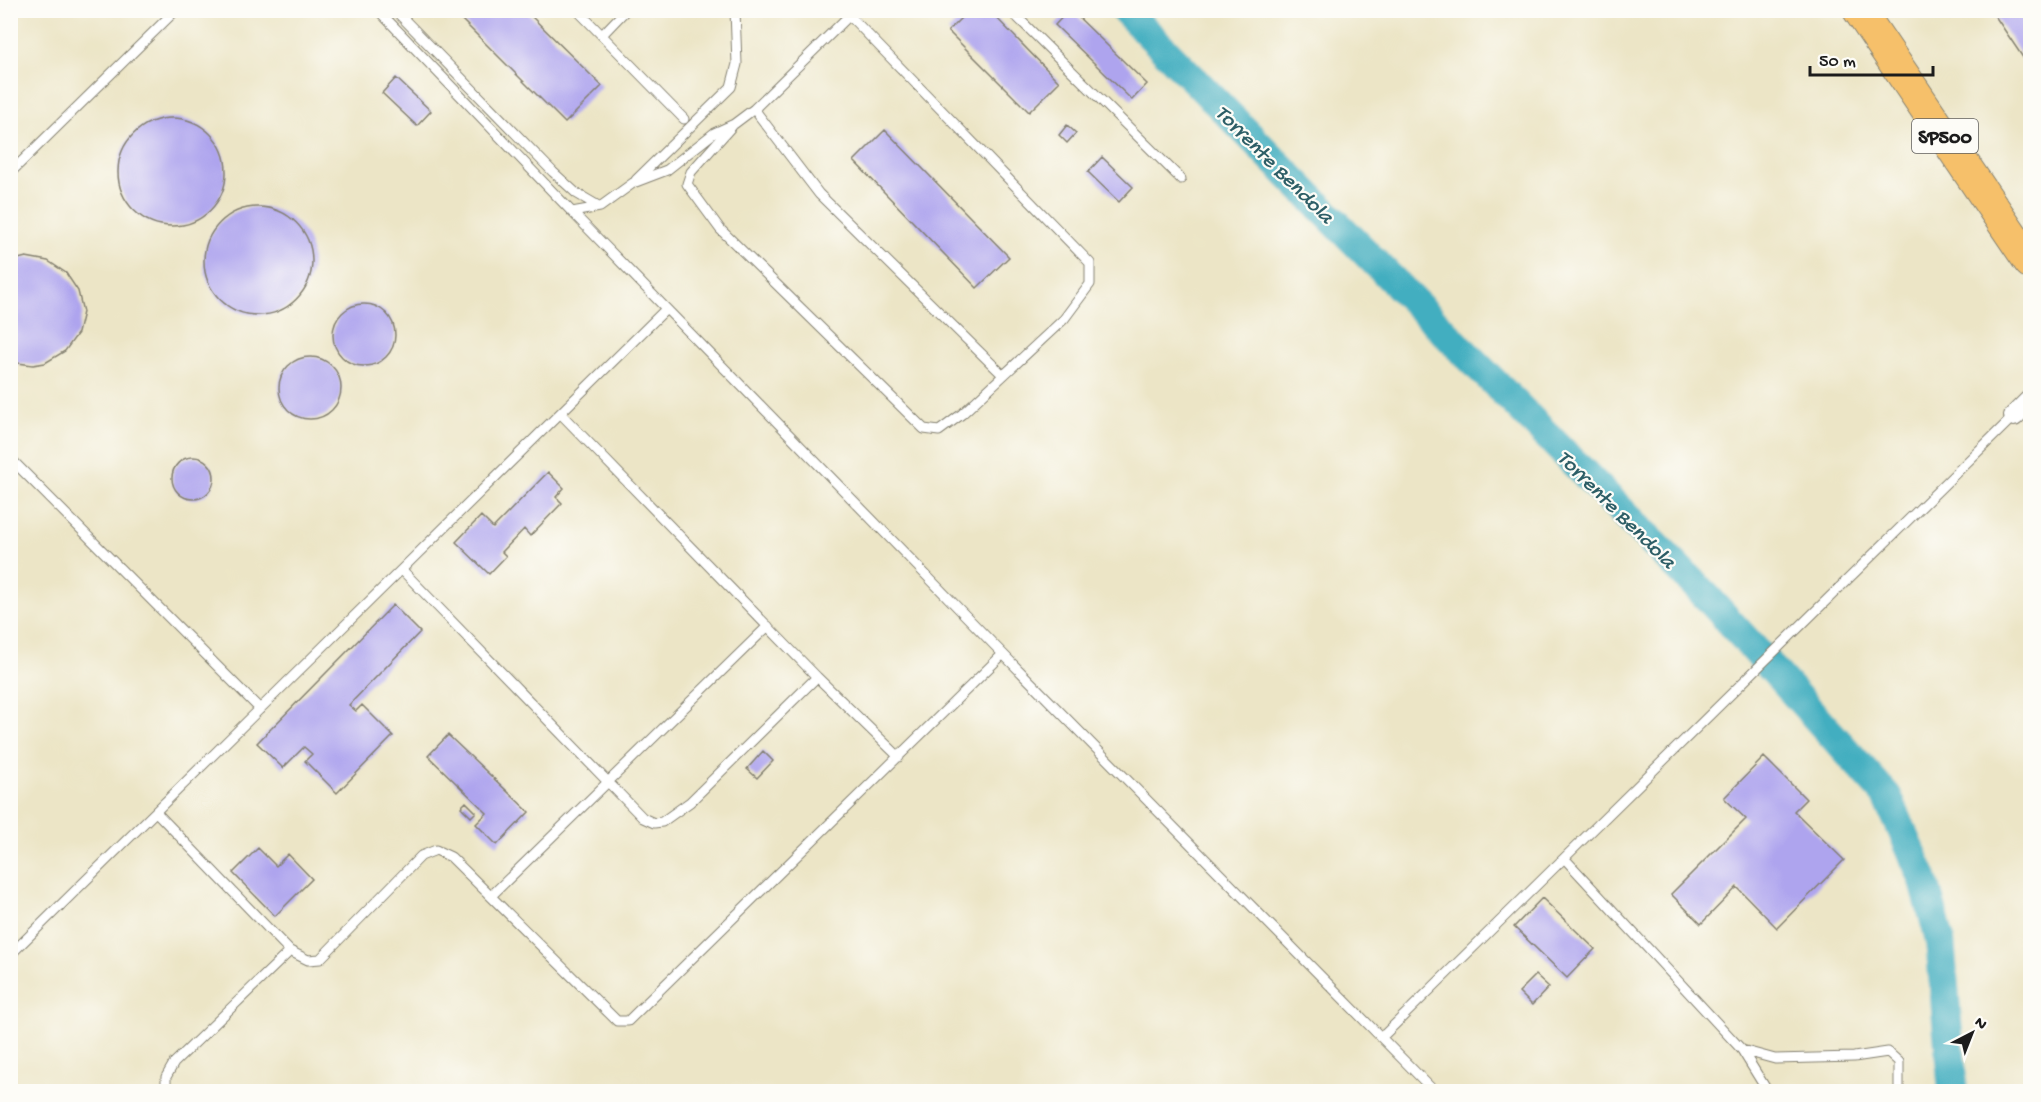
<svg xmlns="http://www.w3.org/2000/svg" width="2041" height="1102" font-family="'Gochi Hand',sans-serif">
	<rect width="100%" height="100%" fill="#fdfcf7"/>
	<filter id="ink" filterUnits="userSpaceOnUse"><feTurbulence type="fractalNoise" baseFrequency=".0167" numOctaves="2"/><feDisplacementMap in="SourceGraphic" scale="12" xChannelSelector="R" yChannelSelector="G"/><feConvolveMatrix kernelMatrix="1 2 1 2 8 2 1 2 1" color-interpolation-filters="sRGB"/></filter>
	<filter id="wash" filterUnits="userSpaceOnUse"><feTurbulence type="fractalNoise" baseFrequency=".008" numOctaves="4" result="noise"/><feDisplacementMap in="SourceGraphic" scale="24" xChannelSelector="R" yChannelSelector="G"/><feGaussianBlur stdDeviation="1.35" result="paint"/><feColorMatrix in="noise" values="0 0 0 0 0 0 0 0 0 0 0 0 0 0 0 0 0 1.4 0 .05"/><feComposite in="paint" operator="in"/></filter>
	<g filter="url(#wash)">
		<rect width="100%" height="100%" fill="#ece5c6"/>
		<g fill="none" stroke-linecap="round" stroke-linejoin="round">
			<path stroke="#42aec0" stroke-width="30" d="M1125,10L1708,598L1887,796L1923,878L1940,940L1953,1092"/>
		</g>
		<g id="blocks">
			<path fill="#aea4ee" d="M452,10H525L602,86L565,123Z
				M969,10H989L1059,82L1029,112L948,31Z
				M1069,10H1071L1147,84L1132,100L1055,25Z
				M1991,10H2030V68Z
				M396,78L431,111L417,126L382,93Z
				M118 172a54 54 0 1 1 108 0a54 54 0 1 1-108 0Z
				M1067,125L1076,133L1067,143L1059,135Z
				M885,130L1009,257L977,288L854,161Z
				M1102,157L1133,187L1119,202L1088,172Z
				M204 261a54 54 0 1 1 108 0a54 54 0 1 1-108 0Z
				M26,257L48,261L66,273L78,291L83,312L78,333L65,351L45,363L33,365L10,362V261Z
				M333 335a31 31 0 1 1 62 0a31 31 0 1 1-62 0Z
				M279 388a31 31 0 1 1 62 0a31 31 0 1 1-62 0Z
				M172 478a21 21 0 1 1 42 0a21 21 0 1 1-42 0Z
				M548,472L564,488L556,497L562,503L530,536L524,529L502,552L506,556L489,574L456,542L481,516L493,528Z
				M393,605L420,632L349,705L356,711L362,705L393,736L337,793L305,761L312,754L304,747L283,768L257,743Z
				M448,735L529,812L497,845L476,824L487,813L428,756Z
				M763,751L773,761L757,778L747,769Z
				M1764,757L1806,799L1794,811L1844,860L1777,928L1737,887L1701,924L1671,894L1746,819L1724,798Z
				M466,802L476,812L471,817L461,807Z
				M258,848L276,866L288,854L312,879L275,916L233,873Z
				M1542,898L1595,949L1567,978L1514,927Z
				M1536,975L1549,987L1532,1005L1519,992Z"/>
		</g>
	</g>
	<g filter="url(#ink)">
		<use href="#blocks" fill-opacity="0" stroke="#848071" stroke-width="1.5"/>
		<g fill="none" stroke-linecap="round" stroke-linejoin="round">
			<g stroke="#848071" stroke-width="11">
				<path id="lane" d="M378,10L572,212
					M395,10L553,172L576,193L600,207
					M577,10L684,119
					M855,10L754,109L734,124L714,133L667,170L633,183L600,207L572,212L1003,654L1435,1092
					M1010,10L1181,179
					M602,35L626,10
					M754,109L819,194L1003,375
					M732,126L691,172L687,184L720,229L924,429L939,431L962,414L1064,319L1090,284V263L850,16
					M2029,132H2030
					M10,173L176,10
					M636,180L731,87L737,64L735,10
					M561,414L817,677L899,757
					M10,458L260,709
					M402,570L643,818L654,823L662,822L690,802L817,677
					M157,813L290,951
					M1565,859L1742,1050L1768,1092
					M491,896L768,626
					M10,955L666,309
					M1382,1037L2014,416
					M1742,1050L1775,1059L1854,1057L1888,1052L1899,1062V1092
					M166,1092V1077L174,1063L290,951L308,960L320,959L421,856L436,850L451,857L617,1021H628L1003,654"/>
			</g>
			<g stroke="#848071" stroke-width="22">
				<path id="street" d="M2014,416L2030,400"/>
			</g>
			<g stroke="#848071" stroke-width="34">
				<path id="primary" d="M1859,10L2030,262"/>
			</g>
			<use href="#lane" stroke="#fff" stroke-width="9"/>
			<use href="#street" stroke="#fff" stroke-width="20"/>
			<use href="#primary" stroke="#f6c06b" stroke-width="32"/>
		</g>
	</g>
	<g text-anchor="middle" stroke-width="4.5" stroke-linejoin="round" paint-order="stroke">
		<rect fill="#fdfcf7" stroke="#605f5e" stroke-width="1.5" x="1912" y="119" width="66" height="34" rx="4.5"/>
		<g font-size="20" font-weight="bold" fill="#1c1c1c">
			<text x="1945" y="143">SP500</text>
		</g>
		<g font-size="22" font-style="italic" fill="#2d5e66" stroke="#fdfcf7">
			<text transform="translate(1276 163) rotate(45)" y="8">Torrente Bendola</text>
			<text transform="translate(1618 508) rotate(45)" y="8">Torrente Bendola</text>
		</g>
	</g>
	<rect width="2041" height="1102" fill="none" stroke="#fdfcf7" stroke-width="36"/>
	<g transform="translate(1972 1033) rotate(42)" stroke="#fdfcf7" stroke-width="4.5" paint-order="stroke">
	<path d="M0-4.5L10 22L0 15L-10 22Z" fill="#1c1c1c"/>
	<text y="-9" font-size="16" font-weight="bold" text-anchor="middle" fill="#1c1c1c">N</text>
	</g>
	<path d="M1810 66v9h123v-9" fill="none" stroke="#1c1c1c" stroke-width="3"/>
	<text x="1819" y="66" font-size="18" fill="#1c1c1c" stroke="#fdfcf7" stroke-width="4.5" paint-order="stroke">50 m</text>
</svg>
